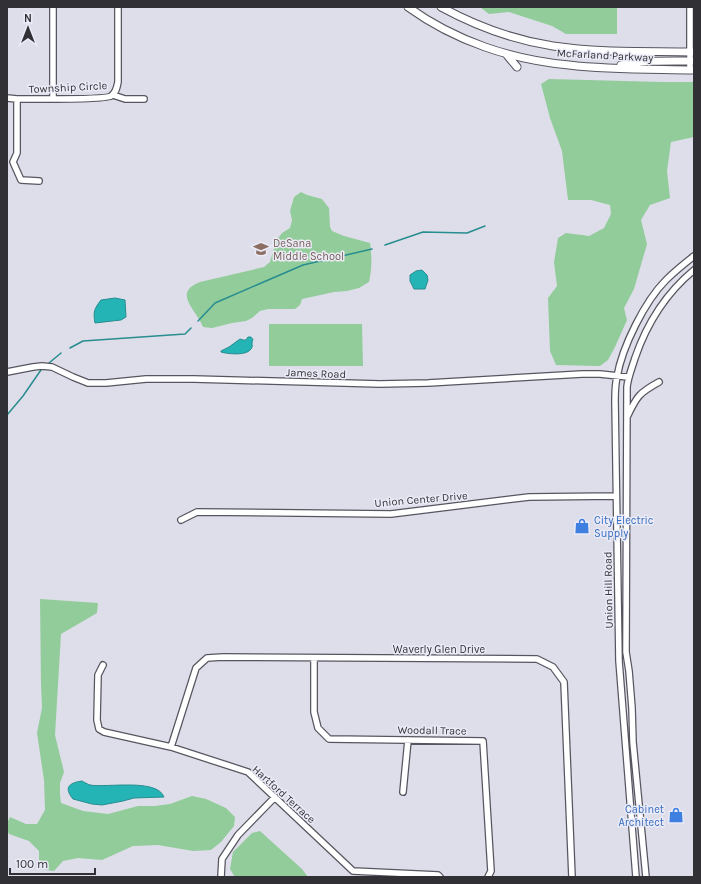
<svg xmlns="http://www.w3.org/2000/svg" width="701" height="884" font-family="Karla,sans-serif">
	<rect width="100%" height="100%" fill="#dddee9"/>
	<path fill="#92cc9a" d="M480,7H617V34H566L552,26L509,12L489,14Z
		M549,79L662,82H694V137L671,142L667,171L670,198L650,205L641,220L647,244L634,289L624,308L627,320L615,347L608,360L600,366L556,365L550,351L548,298L557,286L554,262L558,238L566,233L589,236L604,228L611,214L610,205L591,200H568L562,151L550,118L541,84Z
		M301,192L307,195L322,199L329,208L330,227L332,231L344,236L370,243C372,256 372,269 369,282L359,288L347,291L334,292L302,299L300,305L295,309H268L260,311L252,318L246,321L232,323L212,328L203,327C196,309 172,293 200,282L264,267L270,262L276,241L282,233L290,228L292,220L290,211L294,197Z
		M269,324H362L363,366H269Z
		M40,599L98,603L97,613L61,634L55,735L64,772L60,783V795L61,803L83,811L108,814L138,806H155L170,804L192,796L206,799L226,808L235,817L234,826L221,842L211,850L193,851L158,845L133,846L102,860L78,858L63,861L54,871L39,869V851L29,841L9,834C6,827 7,823 10,817L26,824H37L45,810L44,780L37,733L42,708L41,684Z
		M260,831L302,869L308,877H235L230,869L233,852L252,833Z"/>
	<path fill="#24b4b6" stroke="#288d8f" d="M422,270L427,275L428,280L425,289H414L410,281V275L416,271Z
		M115,298L125,300L126,317L121,320L95,323C93,312 94,309 101,300Z
		M248,337H251C254,341 253,337 252,343C252,346 253,346 251,349C247,356 227,354 221,352V351L229,347L240,339L243,340H246Z
		M82,781C84,782 87,784 90,785C106,788 157,778 164,797L134,798L123,801L102,805L92,804L73,799C64,788 68,783 82,781Z"/>
	<g fill="none" stroke-linecap="round" stroke-linejoin="round">
		<path stroke="#288d8f" stroke-width="1.5" d="M385,245L423,232L467,233L485,226
			M198,321L215,303L303,265L372,249
			M70,348L83,341L185,334L191,328
			M49,363L61,353
			M7,415L23,396L43,367"/>
		<g stroke="#565660" stroke-width="8">
			<path id="minor" d="M53,7V99
				M690,70V7
				M113,95L125,99H144
				M7,98L17,99C30,99 106,100 111,96C116,93 117,87 118,82V7
				M17,99V153L13,162L21,180L39,181
				M7,372L33,367L42,366L52,367L73,377L88,383H106L146,379H194L380,384L428,383L582,374H600L628,377
				M627,417C637,396 639,393 659,382
				M181,520L197,512L391,514L529,497L616,496
				M314,658V712L318,728L329,739L483,741L491,871L488,877
				M103,665L98,675L97,720L99,729L104,732L171,747L248,772L353,871L438,875L440,877
				M171,747L196,668L207,658L223,657L537,659L553,667L564,682L572,877
				M403,792L408,740
				M221,877L222,859L238,835L275,797
				M636,877L619,661L615,401C615,393 615,385 617,377C622,347 645,301 666,280C675,271 685,263 694,256
				M646,877L633,742L632,708L629,671L626,652L627,387C628,377 632,368 635,358C647,323 665,294 694,270"/>
		</g>
		<g stroke="#565660" stroke-width="9">
			<path id="major" d="M408,7C455,41 512,60 569,65C610,70 653,69 694,70
				M441,7C476,26 514,40 553,46C600,53 647,51 694,52
				M507,55L517,67
				M621,65C645,60 669,61 694,61"/>
		</g>
		<use href="#minor" stroke="#fff" stroke-width="5.5"/>
		<use href="#major" stroke="#fff" stroke-width="7"/>
	</g>
	<defs>
		<g id="school-bare" transform="scale(1.2)"><path d="M0-5L7-2L0 1L-7-2ZM-4 1L0 2.5L4 1V4Q0 6-4 4Z" fill="#8d6e63" stroke="#eaebf7" stroke-width="2.5" paint-order="stroke"/></g>
		<g id="shop-bare" transform="scale(1.2)"><path d="M-5-2.5h2.3a2.7 3.5 0 0 1 5.4 0H5L5.5 6h-11ZM-1.5-2.5h3a1.5 2.3 0 0 0-3 0Z" fill="#3f7fe0" stroke="#eaebf7" stroke-width="2.5" paint-order="stroke"/></g>
	</defs>
	<g fill-rule="evenodd">
		<use href="#school-bare" x="261" y="249"/>
		<use href="#shop-bare" x="582" y="526"/>
		<use href="#shop-bare" x="676" y="815"/>
	</g>
	<g text-anchor="middle" stroke-width="3" stroke-linejoin="round" paint-order="stroke">
		<g font-size="11" fill="#313135" stroke="#eaebf7">
			<text transform="translate(605 55) rotate(3)" y="4">McFarland Parkway</text>
			<text transform="translate(68 87) rotate(-3)" y="4">Township Circle</text>
			<text transform="translate(316 373) rotate(2)" y="4">James Road</text>
			<text transform="translate(421 499) rotate(-5)" y="4">Union Center Drive</text>
			<text transform="translate(608 590) rotate(-91)" y="4">Union Hill Road</text>
			<text x="439" y="653">Waverly Glen Drive</text>
			<text transform="translate(432 730) rotate(1)" y="4">Woodall Trace</text>
			<text transform="translate(284 794) rotate(42)" y="4">Hartford Terrace</text>
		</g>
		<g font-size="11" fill="#785e54" stroke="#eaebf7" text-anchor="start">
			<text x="273" y="247">DeSana<tspan x="273" dy="13">Middle School</tspan></text>
		</g>
		<g font-size="11" fill="#366cbe" stroke="#eaebf7" text-anchor="start">
			<text x="594" y="524">City Electric<tspan x="594" dy="13">Supply</tspan></text>
			<text x="664" y="813" text-anchor="end">Cabinet<tspan x="664" dy="13">Architect</tspan></text>
		</g>
	</g>
	<rect width="701" height="884" fill="none" stroke="#313135" stroke-width="16"/>
	<g transform="translate(28 28)" stroke="#eaebf7" stroke-width="3" paint-order="stroke">
	<path d="M0-3L7 15L0 10L-7 15Z" fill="#313135"/>
	<text y="-6" font-size="11" font-weight="bold" text-anchor="middle" fill="#313135">N</text>
	</g>
	<path d="M10 868v6h85v-6" fill="none" stroke="#313135" stroke-width="2"/>
	<text x="16" y="868" font-size="12" fill="#313135" stroke="#eaebf7" stroke-width="3" paint-order="stroke">100 m</text>
</svg>
